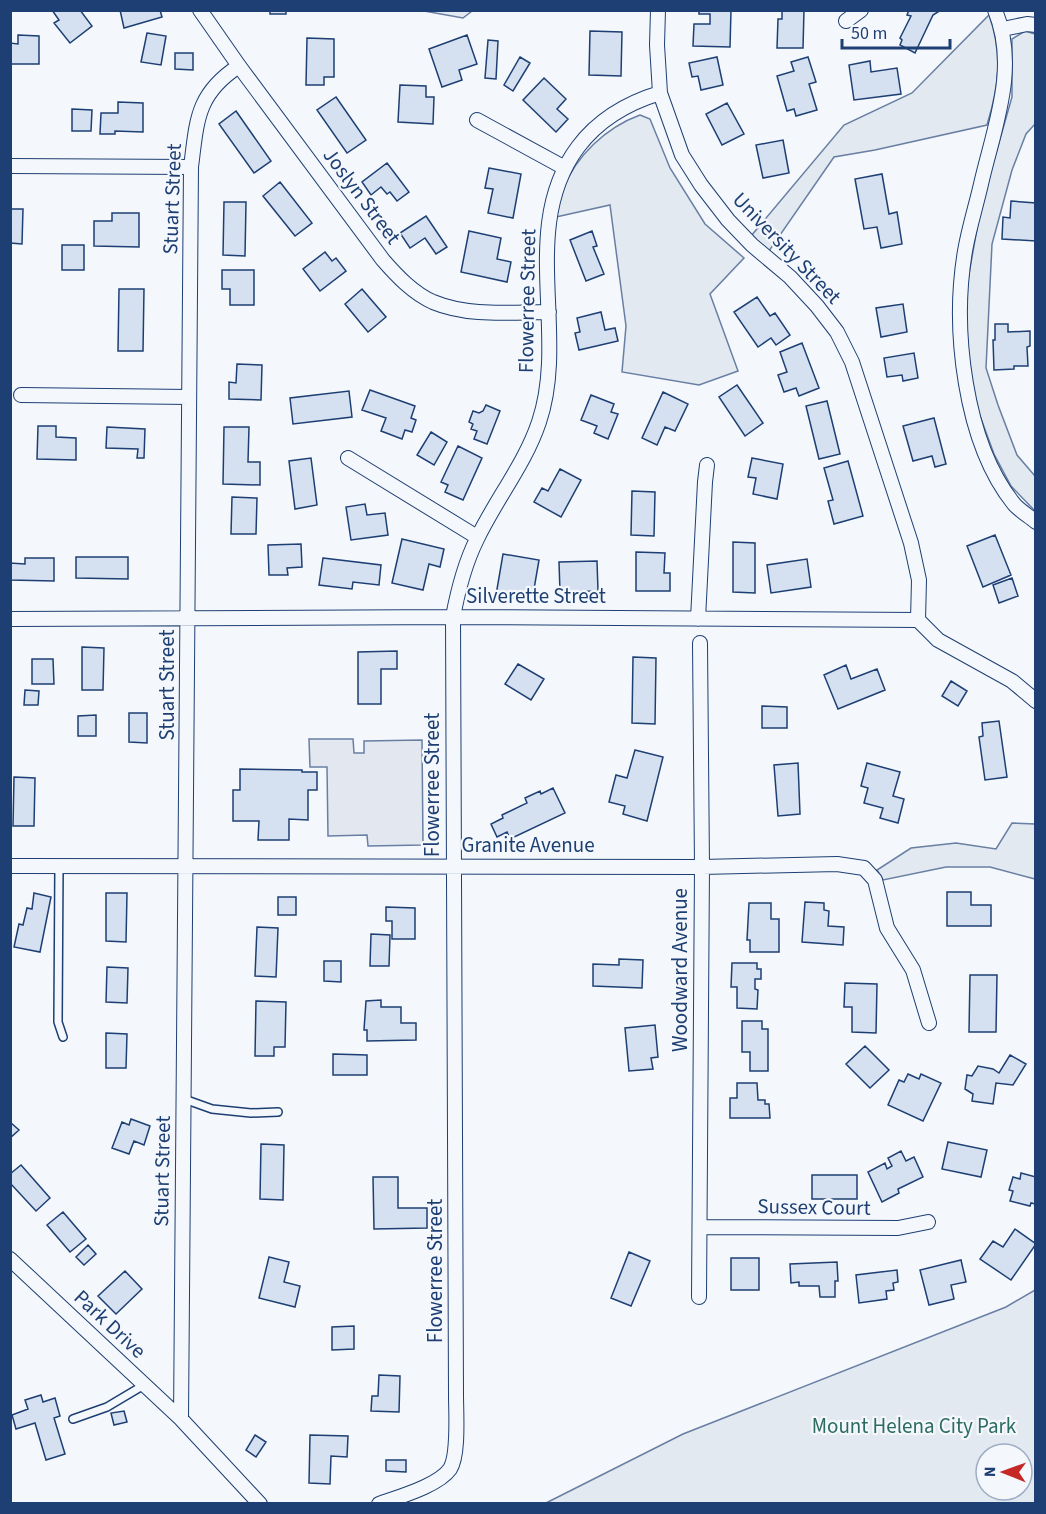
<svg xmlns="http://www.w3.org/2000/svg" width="1046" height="1514" font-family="'Source Sans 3',sans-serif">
	<rect width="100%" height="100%" fill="#f4f7fb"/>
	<path fill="#e3e9f0" stroke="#687fa3" stroke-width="1.5" fill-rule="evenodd" d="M424,11H472L463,18Z
		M989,15C1003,55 999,86 987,125L875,150L834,157L769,251L751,236L844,125L912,93Z
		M1025,31L1035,34V124L1026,134L1012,170L992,244L986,368L998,405L1017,455L1035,476V511L1011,486L994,454L976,405L966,354V291L981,206L1012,97V39Z
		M640,115L650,119L670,168L705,224L744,258L710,294L738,371L699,385L622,372L626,326L610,205L556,217C558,208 560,199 563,190C575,156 607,127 640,115Z
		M1012,823L1035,824V879L990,867H946L883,880L877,870L911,848L956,843L996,849Z
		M1035,1290V1503H546L683,1434L1006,1307ZM986,1454H1022V1490H986Z"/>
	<path fill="#e3e8f0" stroke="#687fa3" stroke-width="1.5" d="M309,739H353L354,753H364V741L422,740L423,845L368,846L367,835L328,836L327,767H310Z"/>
	<path fill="#d5e0f0" stroke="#1d3f73" stroke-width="1.5" d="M52,10H80L92,26L70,43L54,23L59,20Z
		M120,10H160L162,17L124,28Z
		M270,10H286V14H270Z
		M699,10H731L730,47L693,46L694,24H710V14H699Z
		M782,10H804L803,48H777L778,19H782Z
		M909,10H941L933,15L915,53L900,45L902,40L900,38L911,16L907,15Z
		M590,31L622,32L621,76L589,75Z
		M147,33L166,36L161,65L141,62Z
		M18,35L39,36V64H10V43L18,44Z
		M467,35L477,64L459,70L462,80L442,87L429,49Z
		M307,38L334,39V77H324V85H306Z
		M488,40L498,41L496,79L485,78Z
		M175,53H193V70L175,69Z
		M520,57L530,63L513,91L504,85Z
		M717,57L723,85L701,90L698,76L692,77L689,63Z
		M808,57L816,82L809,84L817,110L796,116L794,109L787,111L777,76L794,71L791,62Z
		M870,61L871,72L897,68L901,94L854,100L849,65Z
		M544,78L566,99L557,109L568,119L556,132L523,100Z
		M400,85L426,86V97H434L433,124L398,122Z
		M336,97L366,140L347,153L317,110Z
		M118,102L143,103V132L115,131V134H100L101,113H118Z
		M727,103L744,134L722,145L706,114Z
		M72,109L92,110L91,131H72Z
		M236,111L271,161L254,173L219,124Z
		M783,140L789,173L763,178L756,145Z
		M387,163L409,192L397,201L390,192L387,194L381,187L371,195L362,182Z
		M489,168L521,174L513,218L488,213L493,189L485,188Z
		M882,174L889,214L897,212L902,244L881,248L877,227L864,229L855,179Z
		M280,182L312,223L295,236L263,196Z
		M1011,201L1036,203V241L1002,239L1003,217L1010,218Z
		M224,202H246L245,256L223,255Z
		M10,209H23L22,244L10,243Z
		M112,213H139V247L94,246V221H112Z
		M426,216L447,247L436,254L425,238L410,248L400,233Z
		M469,231L501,238L497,259L511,262L507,282L461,272Z
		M592,231L597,246L593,247L604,274L586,281L570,240Z
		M62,245H84V270H62Z
		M325,252L332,261L336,258L346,271L320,291L303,269Z
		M222,270H254V305H230V289H222Z
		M119,289H144L143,351H118Z
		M362,289L386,317L368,332L345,304Z
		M757,297L770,316L775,313L790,335L776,345L771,338L758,347L734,312Z
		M903,304L907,332L881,337L876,308Z
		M601,312L605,330L615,328L618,341L579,350L575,333L580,332L577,318Z
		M995,324H1008V332L1030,331V346L1027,347L1028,366H1014V369L994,370L993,340H995Z
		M802,343L819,388L799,396L796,388L784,392L778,375L787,372L780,352Z
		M914,353L918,378L903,381L902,375L887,377L884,358Z
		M237,364L262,365L261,400L229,399V382L236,383Z
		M737,385L763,423L745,436L719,397Z
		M370,390L415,406L411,418L416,420L412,432L405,430L402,439L381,431L386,418L362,410Z
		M349,391L352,417L293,424L290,398Z
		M663,392L688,404L675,431L665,427L657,445L642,438Z
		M591,395L614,404L611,412L618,414L608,439L594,433L597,426L581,420Z
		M827,401L840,454L819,459L806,406Z
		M486,405L500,411L487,444L474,439L477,431L471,429L473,424L469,422L473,411L479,413L483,411Z
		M934,418L946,464L935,467L932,456L913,461L903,426Z
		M38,426H56V437L76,438V460L37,459Z
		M107,427L145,429L144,458H137L138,449L106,448Z
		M224,427H249L248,462H260V485L223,484Z
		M431,432L447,442L434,465L417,455Z
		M458,446L482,458L463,500L445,492L448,485L441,482Z
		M311,458L317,505L295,509L289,461Z
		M752,458L783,464L777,499L753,494L756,478L748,477Z
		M848,461L863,516L834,524L828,501L833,500L824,468Z
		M560,469L581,480L561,517L534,502L542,488L548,491Z
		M632,491L655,492L654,536L631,535Z
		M232,497L257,498L256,534H231Z
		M365,504L367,515L385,513L388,535L351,540L346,507Z
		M995,535L1011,575L983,587L967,546Z
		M402,539L444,549L440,567L429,564L423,590L392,583Z
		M733,542L755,543V593L733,592Z
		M301,544L302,567L287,568L288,575H269L268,545Z
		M636,552L665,553L664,573H670V591H636Z
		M503,554L539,560L533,595L519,593L518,599L496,595Z
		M76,557H128V579L76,578Z
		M25,558H54V581L10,580V563L25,564Z
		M323,558L381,565L379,585L353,582L352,589L319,585Z
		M807,559L811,587L771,593L767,565Z
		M597,561L598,591L560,592L559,562Z
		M1012,578L1018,596L999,603L993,585Z
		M82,647L104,648L103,690H82Z
		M397,651V669H381V704H358V652Z
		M633,657L656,658L655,724L632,723Z
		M32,659H53L54,684H32Z
		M518,664L544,679L531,700L505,684Z
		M846,665L851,679L877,669L885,690L838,709L824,675Z
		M951,681L967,691L958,706L942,696Z
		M25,690L39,691L38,705H24Z
		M762,706L787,707V728H762Z
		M129,713H147V743L129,742Z
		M96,715V736H78V716Z
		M999,721L1007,777L985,780L979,737L983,736L982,723Z
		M635,750L663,757L647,821L623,814L625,806L609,802L616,775L627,778Z
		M798,763L800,814L778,816L774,765Z
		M867,763L900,772L893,796L904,799L898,823L880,818L883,808L864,803L868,788L861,786Z
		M240,769L302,770V772H317V790H308V820L289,819V840H258L259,821H233V790H240Z
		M14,777L35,778L34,826H13Z
		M553,788L565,813L510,839L507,832L497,837L491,824L503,818L502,815L527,803L525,798L540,791L541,794Z
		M947,892H971V905H991V926H947Z
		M34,893L51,897L40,952L14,947L19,924L23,925L27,908L32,909Z
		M106,893H127L126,942L106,941Z
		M278,897H296V915H278Z
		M805,902L824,903V910L829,911L828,926L844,927L843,945L802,942Z
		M749,903H771V919H779V952H750V940H747Z
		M386,907L415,908V939H392V921H386Z
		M257,927L278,928L276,977L255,976Z
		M371,934L390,935L389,966H370Z
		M619,959L643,960L642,988L593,986V964L619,965Z
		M324,961H341V982L324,981Z
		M732,963H757V969H761V979H755V989L758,990L757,1009L737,1008V987H731Z
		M107,967L128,968L127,1003L106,1002Z
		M970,975H997L996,1032H969Z
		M845,983L877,984L876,1033L852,1032V1007H844Z
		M381,1000V1007H401V1023H416V1040L367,1041V1030H364L366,1001Z
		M256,1001L286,1002L285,1047H274V1056H255Z
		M742,1021H762V1029H768V1071H750V1052H742Z
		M655,1025L658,1057L651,1058L653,1069L629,1071L625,1028Z
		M106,1033L127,1034L126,1068H106Z
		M865,1046L889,1070L870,1088L846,1064Z
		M333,1054L367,1055V1075H333Z
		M1010,1055L1026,1064L1013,1085L996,1083L993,1104L972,1101L973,1094L965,1089L967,1075L972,1076L978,1066L993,1069L999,1073Z
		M908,1074L919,1079L921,1074L941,1083L923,1121L888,1105L899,1080L904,1082Z
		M737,1083H757L758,1100H765V1104H769L770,1118H730V1098H737Z
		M131,1119L150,1126L144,1145L134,1141L129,1154L112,1148L122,1122L129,1125Z
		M10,1122L19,1130L10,1138Z
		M948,1142L987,1150L981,1177L942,1169Z
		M261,1144L284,1145L283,1200L260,1199Z
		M901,1151L906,1161L914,1157L923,1177L898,1189L899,1193L882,1202L868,1172L885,1163L887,1169L892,1166L888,1158Z
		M21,1165L50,1198L36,1211L10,1183V1174Z
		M1021,1173L1036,1177V1202L1035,1204L1031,1203L1030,1206L1010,1201L1013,1191L1009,1190L1013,1177L1020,1179Z
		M812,1175H857V1199H812Z
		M373,1177H398V1208H427V1228L374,1229Z
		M63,1212L86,1239L70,1252L47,1225Z
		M1015,1229L1036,1244L1011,1280L980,1259L993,1241L1003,1247Z
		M88,1245L96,1254L84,1265L76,1257Z
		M629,1252L650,1261L631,1306L611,1298Z
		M269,1257L289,1262L284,1282L300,1286L295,1307L259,1298Z
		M731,1258H759V1290H731Z
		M961,1260L966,1282L951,1285L954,1299L929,1305L920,1270Z
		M837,1262L838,1281H835V1297H820L819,1286H799V1282L791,1283L790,1264Z
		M897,1270L898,1282L893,1283L894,1290L886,1291L887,1299L859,1303L856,1275Z
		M125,1271L142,1289L116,1314L98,1296Z
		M354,1326V1349L332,1350V1327Z
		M379,1375L400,1376L399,1412L371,1411L372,1396H378Z
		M41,1395L43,1402L55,1398L60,1416L54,1418L65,1454L46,1460L35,1423L16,1429L12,1415L28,1409L25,1400Z
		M124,1411L127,1422L114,1425L111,1413Z
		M255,1435L266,1442L256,1457L246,1450Z
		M310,1435L348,1436L347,1457L331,1456L330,1484L309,1483Z
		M386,1460H406V1472L386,1471Z"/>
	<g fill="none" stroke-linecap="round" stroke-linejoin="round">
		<g stroke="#1d3f73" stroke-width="10">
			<path id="lane" d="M59,866L58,1022L63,1037
				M184,1099L212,1109L251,1113L278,1112
				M73,1419L107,1407L144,1385"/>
		</g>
		<g stroke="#1d3f73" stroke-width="16">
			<path id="street" d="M200,10L239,66L383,260C397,276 413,293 433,302C469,317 511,312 549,312
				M658,10L657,45L660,93L682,155L701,185L728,220L752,245L790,277L817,306L837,332L852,362L911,543L919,580L918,620
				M995,10C1019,68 994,127 981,184C976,206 969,228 965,251C952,328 964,442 1014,504C1020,511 1029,516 1036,522
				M846,21L861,10
				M1003,29L1027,24L1036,25
				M477,120L565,168
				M10,166L191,167
				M21,395L189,397
				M348,458L477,537
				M10,619L453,617L918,620L938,640L1012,681L1036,701
				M698,619L705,482L707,465
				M10,866L702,867L837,864L864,868L875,880L887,928L913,970L929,1023
				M700,1227L898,1228L928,1222
				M10,1259L181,1419L260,1504
				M699,1297L702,867L700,643
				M181,1419L191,167C197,121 196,94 239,66
				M379,1504C398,1497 438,1486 450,1469C459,1455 456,1413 456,1395L453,617C458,590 465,563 477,539C496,499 525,464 539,422C569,334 518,227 578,147C599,119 627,103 660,93"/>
		</g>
		<use href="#lane" stroke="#f4f7fb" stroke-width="7"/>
		<use href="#street" stroke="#f4f7fb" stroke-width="14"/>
	</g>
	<g text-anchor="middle" stroke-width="4.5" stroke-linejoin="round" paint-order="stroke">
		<g font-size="21" fill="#1d3f73" stroke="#f4f7fb">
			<text transform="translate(362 196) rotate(53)" y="7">Joslyn Street</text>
			<text transform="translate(172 199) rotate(-88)" y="7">Stuart Street</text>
			<text transform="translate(787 248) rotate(46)" y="7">University Street</text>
			<text transform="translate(527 301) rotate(-89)" y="7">Flowerree Street</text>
			<text x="536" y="603">Silverette Street</text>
			<text transform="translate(167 685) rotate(-90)" y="7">Stuart Street</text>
			<text transform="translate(432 785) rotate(-90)" y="7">Flowerree Street</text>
			<text x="528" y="852">Granite Avenue</text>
			<text transform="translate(680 970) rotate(-90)" y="7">Woodward Avenue</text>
			<text transform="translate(162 1171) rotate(-89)" y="7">Stuart Street</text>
			<text transform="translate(814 1207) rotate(1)" y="7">Sussex Court</text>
			<text transform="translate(435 1271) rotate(-90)" y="7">Flowerree Street</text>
			<text transform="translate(110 1324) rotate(43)" y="7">Park Drive</text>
		</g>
		<g font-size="21" fill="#2c6c60" stroke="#f4f7fb">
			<text x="914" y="1433">Mount Helena City Park</text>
		</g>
	</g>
	<rect width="1046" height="1514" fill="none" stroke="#1d3f73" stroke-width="24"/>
	<g transform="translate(1004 1472) rotate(271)"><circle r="28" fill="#f4f7fb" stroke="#9eadc5" stroke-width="1.5"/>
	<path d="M0-4.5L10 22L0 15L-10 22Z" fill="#c62828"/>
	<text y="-9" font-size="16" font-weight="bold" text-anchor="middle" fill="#1d3f73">N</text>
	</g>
	<path d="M842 39v9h108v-9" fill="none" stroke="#1d3f73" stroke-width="3"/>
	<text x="851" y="39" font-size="18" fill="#1d3f73" stroke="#f4f7fb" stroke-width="4.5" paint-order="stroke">50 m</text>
</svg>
